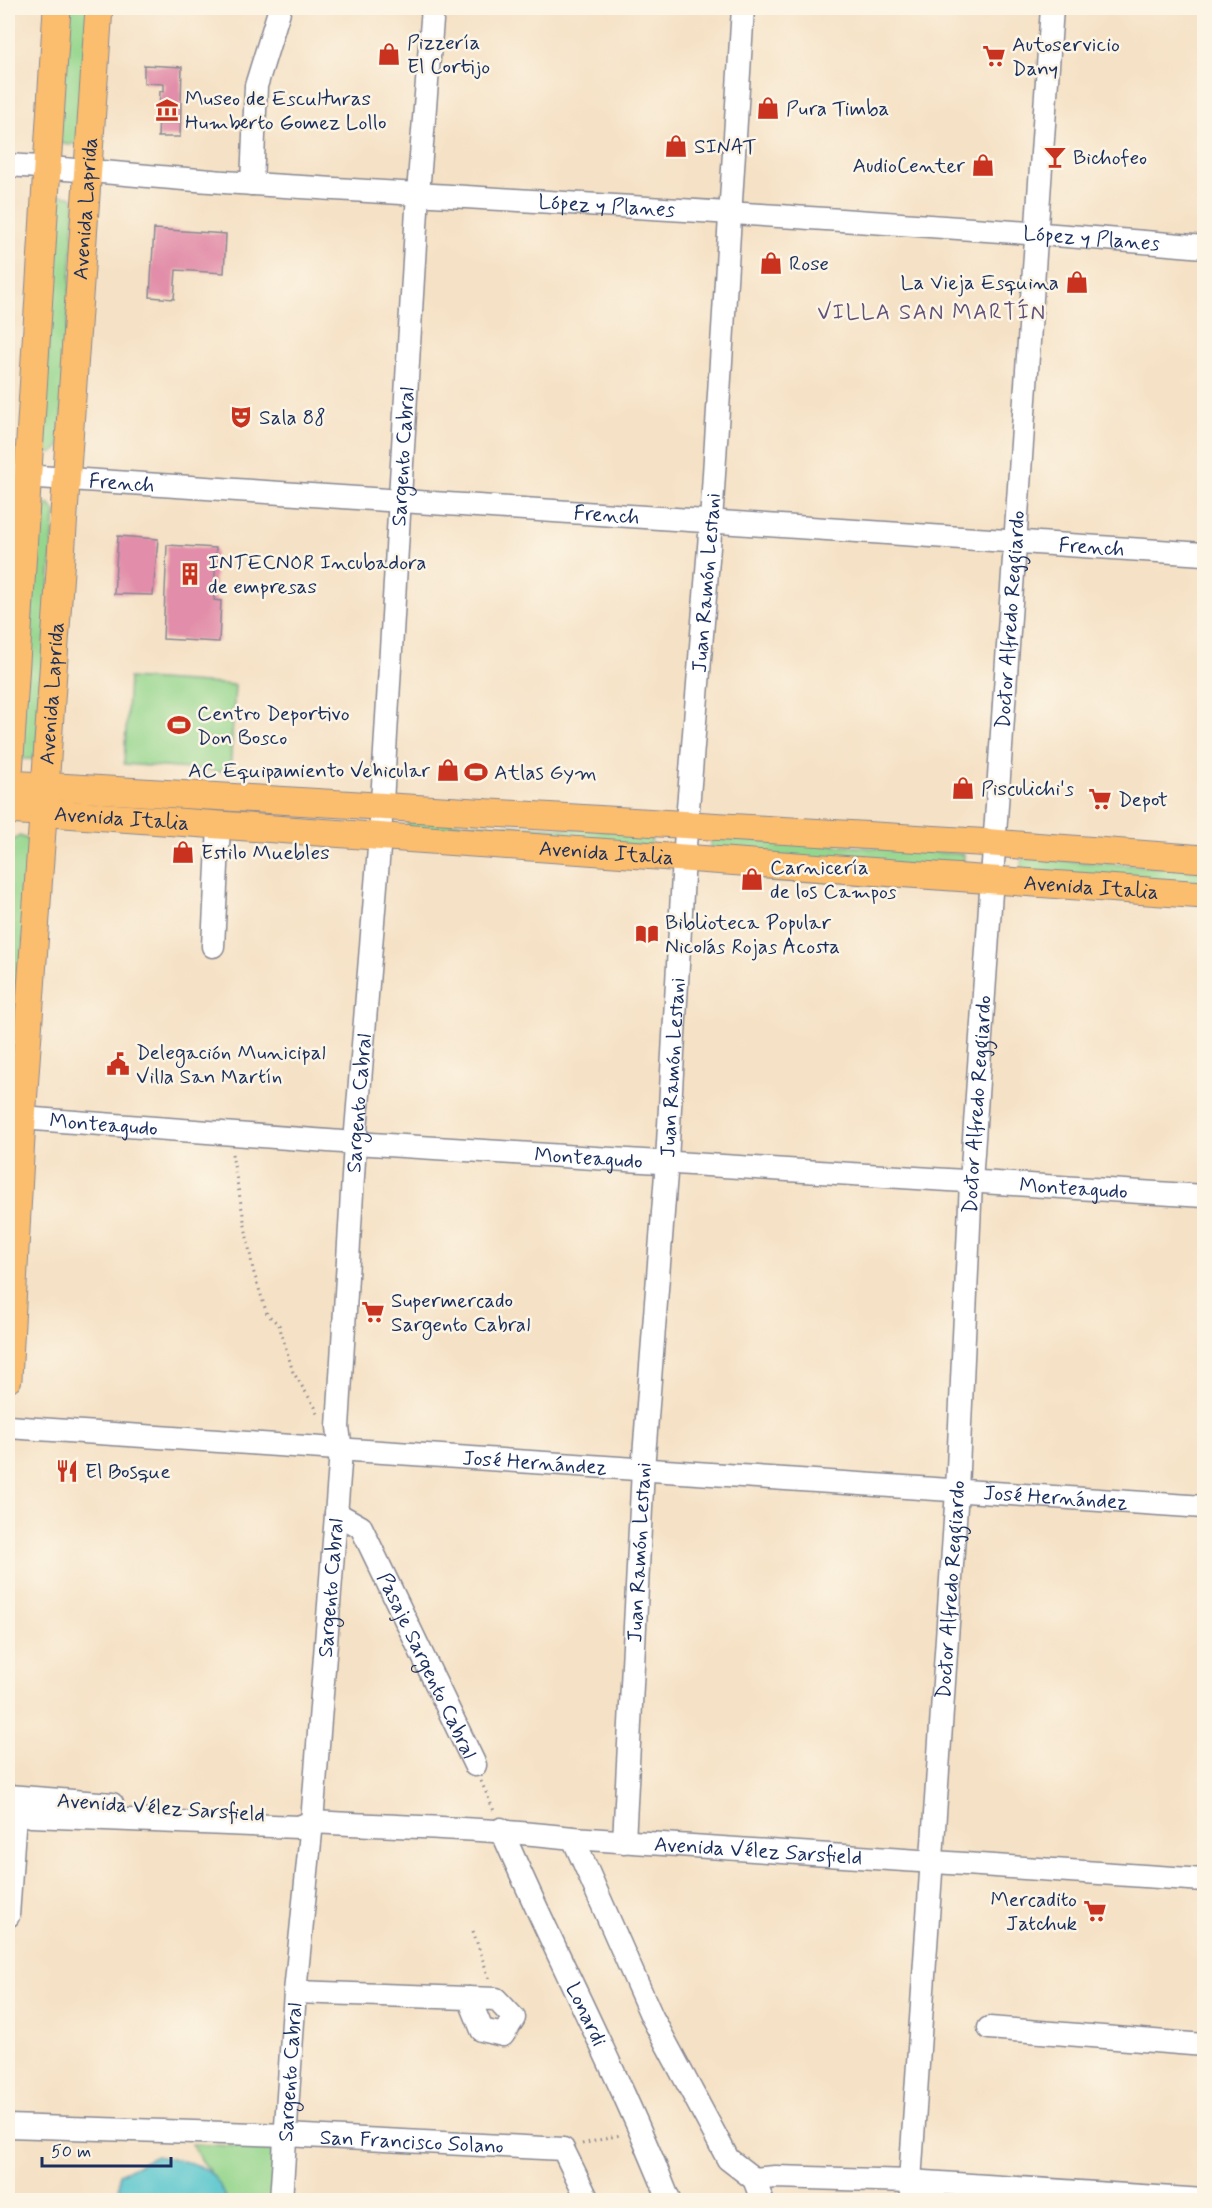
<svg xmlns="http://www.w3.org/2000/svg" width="1212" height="2208" font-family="Mynerve,sans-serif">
	<rect width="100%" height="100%" fill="#fcf5e5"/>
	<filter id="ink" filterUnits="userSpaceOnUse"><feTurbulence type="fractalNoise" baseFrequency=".0167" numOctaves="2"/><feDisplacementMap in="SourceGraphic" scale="12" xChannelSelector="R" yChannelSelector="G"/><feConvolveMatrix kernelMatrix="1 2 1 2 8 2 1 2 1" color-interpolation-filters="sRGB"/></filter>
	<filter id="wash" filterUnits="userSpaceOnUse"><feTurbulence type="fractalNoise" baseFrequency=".008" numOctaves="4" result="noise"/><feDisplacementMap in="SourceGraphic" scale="24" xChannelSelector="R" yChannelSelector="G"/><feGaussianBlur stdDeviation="1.35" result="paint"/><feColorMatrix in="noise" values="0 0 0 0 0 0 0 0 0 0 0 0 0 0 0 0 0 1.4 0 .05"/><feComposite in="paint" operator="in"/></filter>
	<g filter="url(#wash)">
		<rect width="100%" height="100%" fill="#f5e1c5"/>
		<path fill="#95d68d" stroke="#588276" stroke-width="1.5" d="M64,8H89L80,140C73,146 65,146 58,141Z
			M58,195L70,196L75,201L60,447L53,453L41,452Z
			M39,504L50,505L55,512L36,759H20Z
			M129,678L235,685L230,772L124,764Z
			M408,820L652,833L651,846L408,833Z
			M19,836L31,840L11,1095H8V881L10,843Z
			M711,837L964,854L963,869L710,852Z
			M1022,858L1204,870V884L1021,873Z
			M191,2144L269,2148L277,2156L274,2200H227C219,2180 202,2164 191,2144Z"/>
		<path fill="#58c6ce" stroke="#3a7a96" stroke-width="1.5" d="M156,2156C193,2164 211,2160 227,2200H118L119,2174Z"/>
		<g id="blocks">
			<path fill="#e28da9" d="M144,65L182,67L180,137H158L160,91L164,92V84L144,83Z
				M154,229L226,234L224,273L176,270L174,299L150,297Z
				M118,536L158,539L153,595L114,594Z
				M167,545L216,548L214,600L221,601L219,642L163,639Z"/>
		</g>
	</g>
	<g filter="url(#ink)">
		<use href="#blocks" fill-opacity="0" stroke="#888892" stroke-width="1.5"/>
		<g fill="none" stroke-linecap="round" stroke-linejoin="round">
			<g stroke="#888892" stroke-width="25">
				<g id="minor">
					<path id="s1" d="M8,165C90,170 172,179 254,184C571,204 888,220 1204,247"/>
					<path d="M252,184L256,86L280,8"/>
					<path id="s2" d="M8,475L1204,554"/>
					<path d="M213,946L219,826"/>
					<path id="s3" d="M8,1117L355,1143L1204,1196"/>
					<path id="s4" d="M8,1427L1204,1507"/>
					<path id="s5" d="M336,1513L361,1527L475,1765"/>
					<path d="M8,1796L112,1804"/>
					<path id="s6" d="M8,1810L32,1816L298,1827L312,1822C400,1827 487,1828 573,1838L1204,1880"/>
					<path id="s7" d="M501,1829C555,1954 619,2074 669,2200"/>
					<path d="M573,1838L652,2017L728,2159L754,2179L762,2200"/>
					<path id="s8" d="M624,1842L643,1469L667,1161L684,858L711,522L743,8"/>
					<path d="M8,1916L16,1799"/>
					<path d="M295,1992L496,1999L514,2018L503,2035L482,2030L469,1998"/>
					<path d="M989,2028L1204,2045"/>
					<path id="s9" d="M8,2126L285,2135L563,2149L588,2200"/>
					<path d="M754,2179L775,2177L910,2181L1204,2200"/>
					<path id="s10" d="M281,2200L295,1992L312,1822L341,1451L338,1427L355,1143L380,836L418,193L433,8"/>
					<path id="s11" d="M913,2200L910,2181L957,1491L971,1182L1052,8"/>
				</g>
			</g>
			<g stroke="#888892" stroke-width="29">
				<g id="major">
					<path d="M8,784L993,843L1204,859"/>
					<path d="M8,790L57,8"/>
					<path id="s12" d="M8,810L1204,895"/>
					<path id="s13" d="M8,1379L22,1119L99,8"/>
				</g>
			</g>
			<path stroke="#888892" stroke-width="3" stroke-dasharray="1.5 4.5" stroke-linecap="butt" d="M232,1154L253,1270L267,1314L279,1325L293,1372L315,1407L318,1417
				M481,1781L494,1811
				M473,1931L490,1981
				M582,2144L620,2135"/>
			<use href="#minor" stroke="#fff" stroke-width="22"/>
			<use href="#major" stroke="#fbbd6e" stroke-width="27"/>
		</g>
	</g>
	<defs>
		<g id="shop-bare" transform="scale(1.8)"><path d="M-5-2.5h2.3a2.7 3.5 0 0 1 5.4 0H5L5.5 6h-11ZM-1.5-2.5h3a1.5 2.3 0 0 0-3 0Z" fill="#c8321e" stroke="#fcf5e5" stroke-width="2.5" paint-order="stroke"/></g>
		<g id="supermarket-bare" transform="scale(1.8)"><path d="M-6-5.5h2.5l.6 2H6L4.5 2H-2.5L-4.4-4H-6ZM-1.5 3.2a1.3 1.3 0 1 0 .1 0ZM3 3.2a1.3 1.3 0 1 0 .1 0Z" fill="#c8321e" stroke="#fcf5e5" stroke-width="2.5" paint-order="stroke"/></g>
		<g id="museum-bare" transform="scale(1.8)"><path d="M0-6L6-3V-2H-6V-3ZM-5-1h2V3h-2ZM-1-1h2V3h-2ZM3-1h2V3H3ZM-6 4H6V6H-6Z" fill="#c8321e" stroke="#fcf5e5" stroke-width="2.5" paint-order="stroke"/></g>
		<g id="bar-bare" transform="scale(1.8)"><path d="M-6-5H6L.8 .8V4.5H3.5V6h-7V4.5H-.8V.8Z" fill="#c8321e" stroke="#fcf5e5" stroke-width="2.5" paint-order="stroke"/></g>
		<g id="theatre-bare" transform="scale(1.8)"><path d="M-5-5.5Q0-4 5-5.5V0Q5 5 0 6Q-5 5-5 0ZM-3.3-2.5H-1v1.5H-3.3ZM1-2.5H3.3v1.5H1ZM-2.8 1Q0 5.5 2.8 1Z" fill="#c8321e" stroke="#fcf5e5" stroke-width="2.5" paint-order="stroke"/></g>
		<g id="building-bare" transform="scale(1.8)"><path d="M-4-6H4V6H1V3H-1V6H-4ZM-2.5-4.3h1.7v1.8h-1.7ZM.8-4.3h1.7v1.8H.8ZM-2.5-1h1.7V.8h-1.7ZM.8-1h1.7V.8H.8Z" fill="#c8321e" stroke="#fcf5e5" stroke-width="2.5" paint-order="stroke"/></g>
		<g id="stadium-bare" transform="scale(1.8)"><path d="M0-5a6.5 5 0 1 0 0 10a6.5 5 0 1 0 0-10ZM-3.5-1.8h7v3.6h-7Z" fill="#c8321e" stroke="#fcf5e5" stroke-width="2.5" paint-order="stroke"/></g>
		<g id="library-bare" transform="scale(1.8)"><path d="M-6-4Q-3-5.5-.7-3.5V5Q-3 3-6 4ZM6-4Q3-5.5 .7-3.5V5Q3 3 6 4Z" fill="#c8321e" stroke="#fcf5e5" stroke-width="2.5" paint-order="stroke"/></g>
		<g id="civic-bare" transform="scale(1.8)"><path d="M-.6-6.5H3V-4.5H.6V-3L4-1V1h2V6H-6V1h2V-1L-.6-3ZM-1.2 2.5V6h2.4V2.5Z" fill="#c8321e" stroke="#fcf5e5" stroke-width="2.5" paint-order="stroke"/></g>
		<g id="restaurant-bare" transform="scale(1.8)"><path d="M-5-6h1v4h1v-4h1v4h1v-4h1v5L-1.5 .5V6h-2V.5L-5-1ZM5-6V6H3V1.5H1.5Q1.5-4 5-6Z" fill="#c8321e" stroke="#fcf5e5" stroke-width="2.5" paint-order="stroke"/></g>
	</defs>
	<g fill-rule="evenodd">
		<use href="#shop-bare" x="389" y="54"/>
		<use href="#supermarket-bare" x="994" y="56"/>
		<use href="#shop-bare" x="768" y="108"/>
		<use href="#museum-bare" x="167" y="110"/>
		<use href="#shop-bare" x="676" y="146"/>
		<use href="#bar-bare" x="1055" y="157"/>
		<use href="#shop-bare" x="983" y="165"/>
		<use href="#shop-bare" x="771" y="263"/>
		<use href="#shop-bare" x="1077" y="282"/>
		<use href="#theatre-bare" x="241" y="417"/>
		<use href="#building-bare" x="190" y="574"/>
		<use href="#stadium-bare" x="179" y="725"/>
		<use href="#shop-bare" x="448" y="770"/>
		<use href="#stadium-bare" x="476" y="772"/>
		<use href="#shop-bare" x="963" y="788"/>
		<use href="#supermarket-bare" x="1100" y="799"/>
		<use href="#shop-bare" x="183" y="852"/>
		<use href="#shop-bare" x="752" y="879"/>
		<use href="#library-bare" x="647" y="934"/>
		<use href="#civic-bare" x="118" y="1064"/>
		<use href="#supermarket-bare" x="373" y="1312"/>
		<use href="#restaurant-bare" x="67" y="1471"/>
		<use href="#supermarket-bare" x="1095" y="1911"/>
	</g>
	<g text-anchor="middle" stroke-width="5" stroke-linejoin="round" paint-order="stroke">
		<g font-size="21" fill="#1b2f5e" stroke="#fcf5e5" text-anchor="start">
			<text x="407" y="49">Pizzería<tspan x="407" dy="24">El Cortijo</tspan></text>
			<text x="1012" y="51">Autoservicio<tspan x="1012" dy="24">Dany</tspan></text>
			<text x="185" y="105">Museo de Esculturas<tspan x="185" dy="24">Humberto Gomez Lollo</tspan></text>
			<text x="786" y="115">Pura Timba</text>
			<text x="694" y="153">SINAT</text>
			<text x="1073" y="164">Bichofeo</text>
			<text x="965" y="172" text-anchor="end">AudioCenter</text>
			<text x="789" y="270">Rose</text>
			<text x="1059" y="289" text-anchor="end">La Vieja Esquina</text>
			<text x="259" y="424">Sala 88</text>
			<text x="208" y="569">INTECNOR Incubadora<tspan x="208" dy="24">de empresas</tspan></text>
			<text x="197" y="720">Centro Deportivo<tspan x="197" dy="24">Don Bosco</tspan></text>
			<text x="430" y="777" text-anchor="end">AC Equipamiento Vehicular</text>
			<text x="494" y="779">Atlas Gym</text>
			<text x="981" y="795">Pisculichi's</text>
			<text x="1118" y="806">Depot</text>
			<text x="201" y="859">Estilo Muebles</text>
			<text x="770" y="874">Carnicería<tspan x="770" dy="24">de los Campos</tspan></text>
			<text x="665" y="929">Biblioteca Popular<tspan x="665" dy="24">Nicolás Rojas Acosta</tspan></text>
			<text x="136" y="1059">Delegación Municipal<tspan x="136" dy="24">Villa San Martín</tspan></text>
			<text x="391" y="1307">Supermercado<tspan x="391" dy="24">Sargento Cabral</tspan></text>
			<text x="85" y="1478">El Bosque</text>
			<text x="1077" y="1906" text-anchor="end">Mercadito<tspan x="1077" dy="24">Jatchuk</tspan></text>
		</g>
		<g font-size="21" fill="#1b2f5e" stroke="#fcf5e5">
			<text dy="7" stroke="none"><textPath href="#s1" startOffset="600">López y Planes</textPath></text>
			<text dy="7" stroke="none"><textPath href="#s13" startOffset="1173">Avenida Laprida</textPath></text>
			<text dy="7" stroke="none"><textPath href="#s1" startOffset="1086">López y Planes</textPath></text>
			<text dy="7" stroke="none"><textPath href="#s10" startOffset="1748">Sargento Cabral</textPath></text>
			<text dy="7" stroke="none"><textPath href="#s2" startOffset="114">French</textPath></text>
			<text dy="7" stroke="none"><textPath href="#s2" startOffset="600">French</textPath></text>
			<text dy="7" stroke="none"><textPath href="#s2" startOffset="1086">French</textPath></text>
			<text dy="7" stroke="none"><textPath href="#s8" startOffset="1262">Juan Ramón Lestani</textPath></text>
			<text dy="7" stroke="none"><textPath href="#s11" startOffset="1584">Doctor Alfredo Reggiardo</textPath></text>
			<text dy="7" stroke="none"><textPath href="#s13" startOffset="687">Avenida Laprida</textPath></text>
			<text dy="7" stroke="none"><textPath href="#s12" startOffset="114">Avenida Italia</textPath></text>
			<text dy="7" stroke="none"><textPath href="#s12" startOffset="600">Avenida Italia</textPath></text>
			<text dy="7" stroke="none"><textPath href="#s12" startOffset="1086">Avenida Italia</textPath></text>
			<text dy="7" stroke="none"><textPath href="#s8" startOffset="776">Juan Ramón Lestani</textPath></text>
			<text dy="7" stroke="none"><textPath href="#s10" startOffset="1100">Sargento Cabral</textPath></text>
			<text dy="7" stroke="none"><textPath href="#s11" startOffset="1098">Doctor Alfredo Reggiardo</textPath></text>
			<text dy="7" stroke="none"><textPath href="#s3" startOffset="96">Monteagudo</textPath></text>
			<text dy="7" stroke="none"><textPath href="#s3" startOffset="582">Monteagudo</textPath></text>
			<text dy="7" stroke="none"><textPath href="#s3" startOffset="1068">Monteagudo</textPath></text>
			<text dy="7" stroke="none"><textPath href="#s4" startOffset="528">José Hernández</textPath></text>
			<text dy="7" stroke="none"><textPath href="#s4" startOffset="1050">José Hernández</textPath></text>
			<text dy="7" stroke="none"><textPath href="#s8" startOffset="290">Juan Ramón Lestani</textPath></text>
			<text dy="7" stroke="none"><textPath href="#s10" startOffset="614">Sargento Cabral</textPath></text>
			<text dy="7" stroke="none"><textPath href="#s11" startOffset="612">Doctor Alfredo Reggiardo</textPath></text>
			<text dy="7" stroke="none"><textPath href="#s5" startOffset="182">Pasaje Sargento Cabral</textPath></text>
			<text transform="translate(161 1807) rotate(4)" y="7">Avenida Vélez Sarsfield</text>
			<text dy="7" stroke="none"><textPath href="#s6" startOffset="753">Avenida Vélez Sarsfield</textPath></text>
			<text dy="7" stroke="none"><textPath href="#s7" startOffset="204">Lonardi</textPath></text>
			<text dy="7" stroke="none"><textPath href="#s10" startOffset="128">Sargento Cabral</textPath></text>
			<text dy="7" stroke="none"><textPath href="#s9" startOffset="404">San Francisco Solano</textPath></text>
		</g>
		<g font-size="22" letter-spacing="1.5" fill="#615078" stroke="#fcf5e5">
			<text x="932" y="319">VILLA SAN MARTÍN</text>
		</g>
	</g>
	<rect width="1212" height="2208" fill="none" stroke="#fcf5e5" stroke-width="30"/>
	<path d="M42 2157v9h129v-9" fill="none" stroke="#1b2f5e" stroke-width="3"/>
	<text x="51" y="2157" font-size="18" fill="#1b2f5e" stroke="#fcf5e5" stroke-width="4.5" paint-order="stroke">50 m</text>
</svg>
